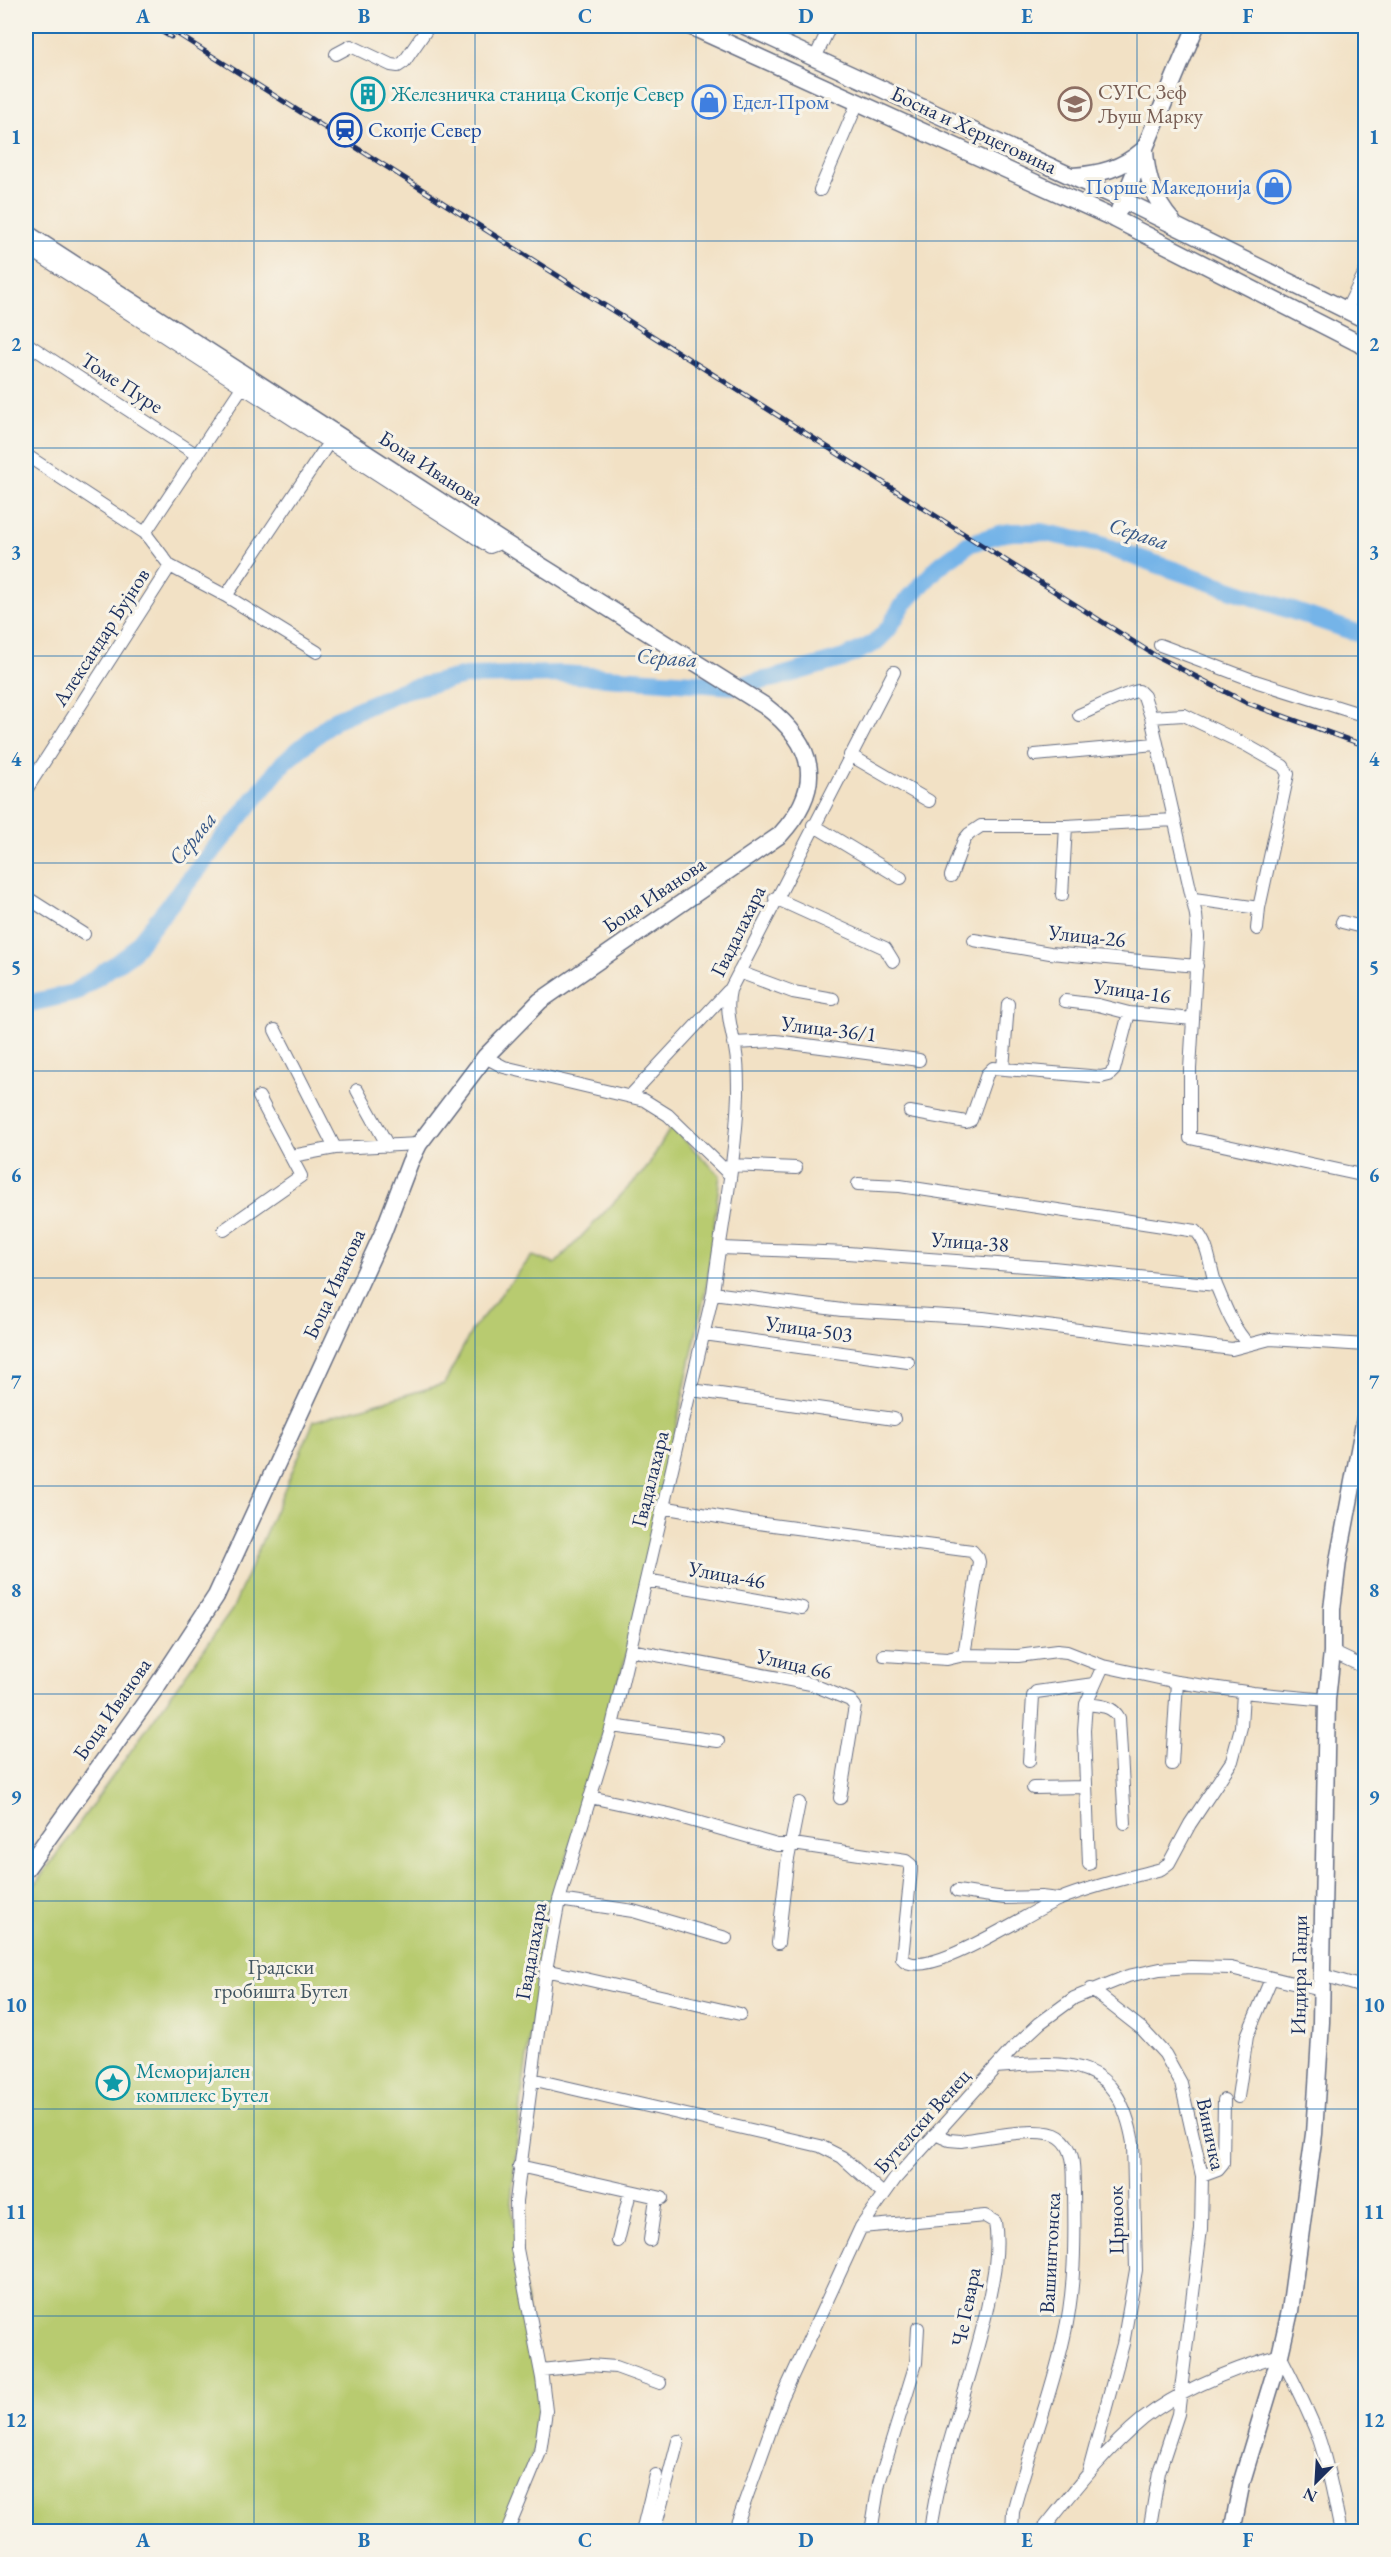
<svg xmlns="http://www.w3.org/2000/svg" width="1391" height="2557" font-family="'EB Garamond',serif">
	<rect width="100%" height="100%" fill="#f7f3e8"/>
	<filter id="ink" filterUnits="userSpaceOnUse"><feTurbulence type="fractalNoise" baseFrequency=".0167" numOctaves="2"/><feDisplacementMap in="SourceGraphic" scale="12" xChannelSelector="R" yChannelSelector="G"/><feConvolveMatrix kernelMatrix="1 2 1 2 8 2 1 2 1" color-interpolation-filters="sRGB"/></filter>
	<filter id="wash" filterUnits="userSpaceOnUse"><feTurbulence type="fractalNoise" baseFrequency=".008" numOctaves="4" result="noise"/><feDisplacementMap in="SourceGraphic" scale="24" xChannelSelector="R" yChannelSelector="G"/><feGaussianBlur stdDeviation="1.35" result="paint"/><feColorMatrix in="noise" values="0 0 0 0 0 0 0 0 0 0 0 0 0 0 0 0 0 1.4 0 .05"/><feComposite in="paint" operator="in"/></filter>
	<g filter="url(#wash)">
		<rect width="100%" height="100%" fill="#f2e1c5"/>
		<path fill="#b8cb6f" stroke="#6a7d66" stroke-width="1.5" d="M671,1127L720,1175L708,1279L628,1650L546,1930L523,2085L511,2202L542,2399L539,2438L502,2532H26V1897L232,1610L314,1421L444,1384L472,1330L532,1256L555,1264L646,1169Z"/>
		<g fill="none" stroke-linecap="round" stroke-linejoin="round">
			<path stroke="#74b4e8" stroke-width="18" d="M26,1004L74,993L130,954L284,762L336,719L404,690L465,676L562,674L735,686L775,678L844,658L875,643L889,628L902,606L939,566L969,544L999,534L1012,532H1041L1098,544L1366,636"/>
		</g>
	</g>
	<g filter="url(#ink)">
		<g fill="none" stroke-linecap="round" stroke-linejoin="round">
			<g stroke="#666d82" stroke-width="14">
				<path id="street" d="M336,54L351,46L391,65L398,66L404,62L429,26
					M815,58L830,26
					M820,190L858,102
					M26,247L490,547L503,542
					M1346,311L1366,270
					M26,343L197,455
					M26,455L145,533L170,566L226,596L317,652
					M145,533L242,387
					M226,596L332,438
					M1160,645L1258,682L1366,716
					M1079,715C1091,710 1129,691 1139,691L1144,696L1151,717L1196,915L1198,937L1190,1069V1138L1366,1176
					M1151,717L1184,715L1246,745L1283,766L1288,774L1259,908L1257,929
					M850,755L929,801
					M1035,755L1155,744
					M26,790L170,566
					M813,825L901,878
					M951,876L964,840L969,834L981,826H1066L1174,820
					M1062,895L1066,826
					M26,897L84,934
					M775,898L885,948L893,961
					M1194,899L1259,908
					M1342,922L1366,928
					M974,940L1050,953L1197,966
					M739,972L793,992L833,999
					M1065,1001L1098,1005L1129,1013L1193,1019
					M275,1030L335,1148
					M733,1043L776,1041L919,1060
					M485,1057L504,1067L644,1100L668,1115L729,1174
					M1003,1069L1008,1004
					M357,1090L388,1146
					M631,1095L728,991
					M910,1112L966,1122L971,1120L987,1074L993,1068L1101,1077L1109,1075L1114,1070L1129,1013
					M292,1156L335,1148L419,1144
					M730,1165L796,1168
					M858,1184L900,1186L1196,1231C1210,1246 1209,1266 1216,1285C1225,1306 1232,1327 1248,1344
					M224,1230L301,1176L259,1097
					M721,1248L847,1253L1053,1268L1216,1285
					M713,1293L842,1310L983,1318L1232,1349L1270,1339L1366,1345
					M704,1334L908,1362
					M692,1390L894,1419
					M662,1507L742,1521L972,1551L978,1558L979,1562L964,1655
					M646,1580L802,1608
					M630,1650L811,1684L850,1700L855,1706L840,1798
					M1332,1652L1366,1668
					M884,1655L947,1659L964,1655L1018,1656L1057,1651L1067,1652L1103,1666L1177,1682L1253,1693L1327,1700
					M1086,1704C1100,1706 1112,1705 1119,1718L1125,1823
					M612,1726L718,1741
					M1029,1761L1033,1696L1036,1692L1094,1684
					M1172,1764L1177,1682
					M1033,1788L1086,1787
					M590,1797L669,1814L777,1845H800L906,1861L911,1865V1871L902,1958C922,1986 1034,1908 1060,1899C1092,1886 1128,1878 1161,1869L1169,1863L1190,1824L1232,1761L1241,1727L1243,1692
					M1089,1864L1084,1730L1086,1704L1103,1666
					M957,1891L1004,1898L1041,1897L1058,1899
					M559,1900L633,1911L726,1938
					M778,1943L787,1864L799,1803
					M546,1970L740,2014
					M1322,1975L1366,1988
					M1091,1989L1142,2029L1165,2054L1181,2083L1202,2176L1201,2229L1178,2414L1159,2472L1149,2532
					M996,2067C1069,2061 1118,2056 1133,2143L1136,2270L1123,2344L1088,2474
					M531,2079L820,2146L842,2157L883,2194
					M1238,2097L1247,2036L1271,1979
					M935,2134L949,2140L961,2141C984,2138 1041,2125 1059,2137C1077,2149 1073,2174 1074,2192C1075,2241 1075,2290 1064,2337C1051,2397 1028,2453 1013,2512L1012,2532
					M519,2166L662,2198
					M1202,2176L1218,2170L1223,2164L1224,2100
					M861,2227L985,2216L995,2222C1000,2252 992,2284 986,2313C970,2385 939,2460 930,2532
					M650,2240L656,2198
					M618,2241L630,2192
					M541,2370L589,2365L616,2367L660,2383
					M507,2532L540,2452L546,2411L542,2378L517,2249L516,2201L546,1970L559,1900L612,1726L713,1293C721,1227 736,1161 738,1094C738,1083 738,1072 737,1062C735,1037 724,1015 730,990L894,672
					M642,2532L656,2475
					M654,2532L678,2441
					M734,2532L782,2398L861,2227L895,2179L1013,2048L1040,2023L1074,1998L1128,1976L1160,1969L1191,1967L1231,1968L1321,1990
					M871,2532L879,2483L916,2363L918,2328
					M1041,2532C1073,2492 1104,2451 1143,2419C1183,2388 1233,2369 1280,2355C1294,2382 1307,2408 1318,2436C1329,2467 1334,2499 1341,2532"/>
			</g>
			<g stroke="#666d82" stroke-width="19">
				<path id="secondary" d="M690,26L1115,219L1366,347
					M745,26L1123,200L1366,320
					M1145,152C1147,179 1154,200 1172,221
					M1073,176C1100,174 1121,169 1142,151
					M1119,210L1196,26
					M26,233L503,542L765,706C816,745 825,786 780,835L540,1001L485,1057L419,1144L410,1162L382,1235L216,1596L155,1689L26,1869
					M1232,2532L1242,2481L1280,2355L1290,2311L1314,2134L1321,2022L1327,1700L1332,1652V1609L1338,1561L1366,1413"/>
			</g>
			<use href="#street" stroke="#fff" stroke-width="12"/>
			<use href="#secondary" stroke="#fff" stroke-width="16"/>
			<g stroke="#1b2f5e" stroke-width="5">
				<path id="rail" d="M152,26L171,37
					M165,26L1156,656L1247,703L1366,746"/>
			</g>
			<use href="#rail" stroke="#f7f3e8" stroke-width="3" stroke-dasharray="9" stroke-linecap="butt"/>
		</g>
	</g>
	<path fill="none" stroke="#1f6fb2" stroke-width="1.5" stroke-opacity="0.55" d="M254,26V2532M475,26V2532M696,26V2532M916,26V2532M1137,26V2532M26,241H1366M26,448H1366M26,656H1366M26,863H1366M26,1071H1366M26,1278H1366M26,1486H1366M26,1694H1366M26,1901H1366M26,2109H1366M26,2316H1366"/>
	<defs>
		<g id="building-ring" transform="scale(1.725)"><circle r="9.5" fill="#f7f3e8" stroke="#0f9aa8" stroke-width="1.5"/><path d="M-4-6H4V6H1V3H-1V6H-4ZM-2.5-4.3h1.7v1.8h-1.7ZM.8-4.3h1.7v1.8H.8ZM-2.5-1h1.7V.8h-1.7ZM.8-1h1.7V.8H.8Z" fill="#0f9aa8"/></g>
		<g id="shop-ring" transform="scale(1.725)"><circle r="9.5" fill="#f7f3e8" stroke="#3f7fe0" stroke-width="1.5"/><path d="M-5-2.5h2.3a2.7 3.5 0 0 1 5.4 0H5L5.5 6h-11ZM-1.5-2.5h3a1.5 2.3 0 0 0-3 0Z" fill="#3f7fe0"/></g>
		<g id="school-ring" transform="scale(1.725)"><circle r="9.5" fill="#f7f3e8" stroke="#8d6e63" stroke-width="1.5"/><path d="M0-5L7-2L0 1L-7-2ZM-4 1L0 2.5L4 1V4Q0 6-4 4Z" fill="#8d6e63"/></g>
		<g id="station-ring" transform="scale(1.725)"><circle r="9.5" fill="#f7f3e8" stroke="#1a4fb4" stroke-width="1.5"/><path d="M-3-6H3Q5-6 5-4V2Q5 4 3 4L4.5 6H3L1.5 4h-3L-3 6H-4.5L-3 4Q-5 4-5 2V-4Q-5-6-3-6ZM-3.5-4v3h7v-3ZM-3.5 1v1.5H-2V1ZM2 1v1.5H3.5V1Z" fill="#1a4fb4"/></g>
		<g id="sight-ring" transform="scale(1.725)"><circle r="9.5" fill="#f7f3e8" stroke="#0f9aa8" stroke-width="1.5"/><path d="M0-6L1.8-2.2L6-1.7L2.9 1.2L3.7 5.4L0 3.3L-3.7 5.4L-2.9 1.2L-6-1.7L-1.8-2.2Z" fill="#0f9aa8"/></g>
	</defs>
	<g fill-rule="evenodd">
		<use href="#building-ring" x="368" y="94"/>
		<use href="#shop-ring" x="709" y="102"/>
		<use href="#school-ring" x="1075" y="104"/>
		<use href="#station-ring" x="345" y="130"/>
		<use href="#shop-ring" x="1274" y="187"/>
		<use href="#sight-ring" x="113" y="2083"/>
	</g>
	<g text-anchor="middle" stroke-width="6" stroke-linejoin="round" paint-order="stroke">
		<g font-size="21" fill="#785e54" stroke="#f7f3e8" text-anchor="start">
			<text x="1098" y="99">СУГС Зеф<tspan x="1098" dy="24">Љуш Марку</tspan></text>
		</g>
		<g font-size="21" fill="#0d838f" stroke="#f7f3e8" text-anchor="start">
			<text x="391" y="101">Железничка станица Скопје Север</text>
			<text x="136" y="2078">Меморијален<tspan x="136" dy="24">комплекс Бутел</tspan></text>
		</g>
		<g font-size="21" fill="#366cbe" stroke="#f7f3e8" text-anchor="start">
			<text x="732" y="109">Едел-Пром</text>
			<text x="1251" y="194" text-anchor="end">Порше Македонија</text>
		</g>
		<g font-size="21" fill="#164399" stroke="#f7f3e8" text-anchor="start">
			<text x="368" y="137">Скопје Север</text>
		</g>
		<g font-size="21" fill="#1b2f5e" stroke="#f7f3e8">
			<text transform="translate(974 130) rotate(25)" y="7">Босна и Херцеговина</text>
			<text transform="translate(122 383) rotate(33)" y="7">Томе Пуре</text>
			<text transform="translate(431 468) rotate(33)" y="7">Боца Иванова</text>
			<text transform="translate(101 637) rotate(-57)" y="7">Александар Бујнов</text>
			<text transform="translate(654 895) rotate(-34)" y="7">Боца Иванова</text>
			<text transform="translate(738 931) rotate(-64)" y="7">Гвадалахара</text>
			<text transform="translate(1087 936) rotate(6)" y="7">Улица-26</text>
			<text transform="translate(1132 991) rotate(8)" y="7">Улица-16</text>
			<text transform="translate(829 1029) rotate(7)" y="7">Улица-36/1</text>
			<text transform="translate(970 1242) rotate(4)" y="7">Улица-38</text>
			<text transform="translate(334 1284) rotate(-65)" y="7">Боца Иванова</text>
			<text transform="translate(809 1329) rotate(8)" y="7">Улица-503</text>
			<text transform="translate(650 1479) rotate(-76)" y="7">Гвадалахара</text>
			<text transform="translate(727 1575) rotate(10)" y="7">Улица-46</text>
			<text transform="translate(794 1664) rotate(13)" y="7">Улица 66</text>
			<text transform="translate(112 1709) rotate(-55)" y="7">Боца Иванова</text>
			<text transform="translate(531 1951) rotate(-80)" y="7">Гвадалахара</text>
			<text transform="translate(1299 1975) rotate(-89)" y="7">Индира Ганди</text>
			<text transform="translate(922 2121) rotate(-48)" y="7">Бутелски Венец</text>
			<text transform="translate(1211 2134) rotate(78)" y="7">Виничка</text>
			<text transform="translate(1116 2220) rotate(-91)" y="7">Црноок</text>
			<text transform="translate(1050 2253) rotate(-87)" y="7">Вашингтонска</text>
			<text transform="translate(966 2307) rotate(-79)" y="7">Че Гевара</text>
		</g>
		<g font-size="21" fill="#425662" stroke="#f7f3e8">
			<text x="281" y="1974">Градски<tspan x="281" dy="24">гробишта Бутел</tspan></text>
		</g>
		<g font-size="22" font-style="italic" fill="#365787" stroke="#f7f3e8">
			<text transform="translate(1139 533) rotate(18)" y="8">Серава</text>
			<text transform="translate(667 657) rotate(4)" y="8">Серава</text>
			<text transform="translate(192 838) rotate(-51)" y="8">Серава</text>
		</g>
	</g>
	<rect width="1391" height="2557" fill="none" stroke="#f7f3e8" stroke-width="66"/>
	<g transform="translate(1316 2482) rotate(204)" stroke="#f7f3e8" stroke-width="4.5" paint-order="stroke">
	<path d="M0-4.5L10 22L0 15L-10 22Z" fill="#1b2f5e"/>
	<text y="-9" font-size="16" font-weight="bold" text-anchor="middle" fill="#1b2f5e">N</text>
	</g>
	<rect x="33" y="33" width="1325" height="2491" fill="none" stroke="#1f6fb2" stroke-width="2"/>
	<g font-size="20" text-anchor="middle" font-weight="bold" fill="#1f6fb2">
		<text x="143" y="23">A</text>
		<text x="364" y="23">B</text>
		<text x="585" y="23">C</text>
		<text x="806" y="23">D</text>
		<text x="1027" y="23">E</text>
		<text x="1248" y="23">F</text>
		<text x="16" y="144">1</text>
		<text x="1374" y="144">1</text>
		<text x="16" y="351">2</text>
		<text x="1374" y="351">2</text>
		<text x="16" y="559">3</text>
		<text x="1374" y="559">3</text>
		<text x="16" y="766">4</text>
		<text x="1374" y="766">4</text>
		<text x="16" y="974">5</text>
		<text x="1374" y="974">5</text>
		<text x="16" y="1182">6</text>
		<text x="1374" y="1182">6</text>
		<text x="16" y="1389">7</text>
		<text x="1374" y="1389">7</text>
		<text x="16" y="1597">8</text>
		<text x="1374" y="1597">8</text>
		<text x="16" y="1804">9</text>
		<text x="1374" y="1804">9</text>
		<text x="16" y="2012">10</text>
		<text x="1374" y="2012">10</text>
		<text x="16" y="2219">11</text>
		<text x="1374" y="2219">11</text>
		<text x="16" y="2427">12</text>
		<text x="1374" y="2427">12</text>
		<text x="143" y="2547">A</text>
		<text x="364" y="2547">B</text>
		<text x="585" y="2547">C</text>
		<text x="806" y="2547">D</text>
		<text x="1027" y="2547">E</text>
		<text x="1248" y="2547">F</text>
	</g>
</svg>
